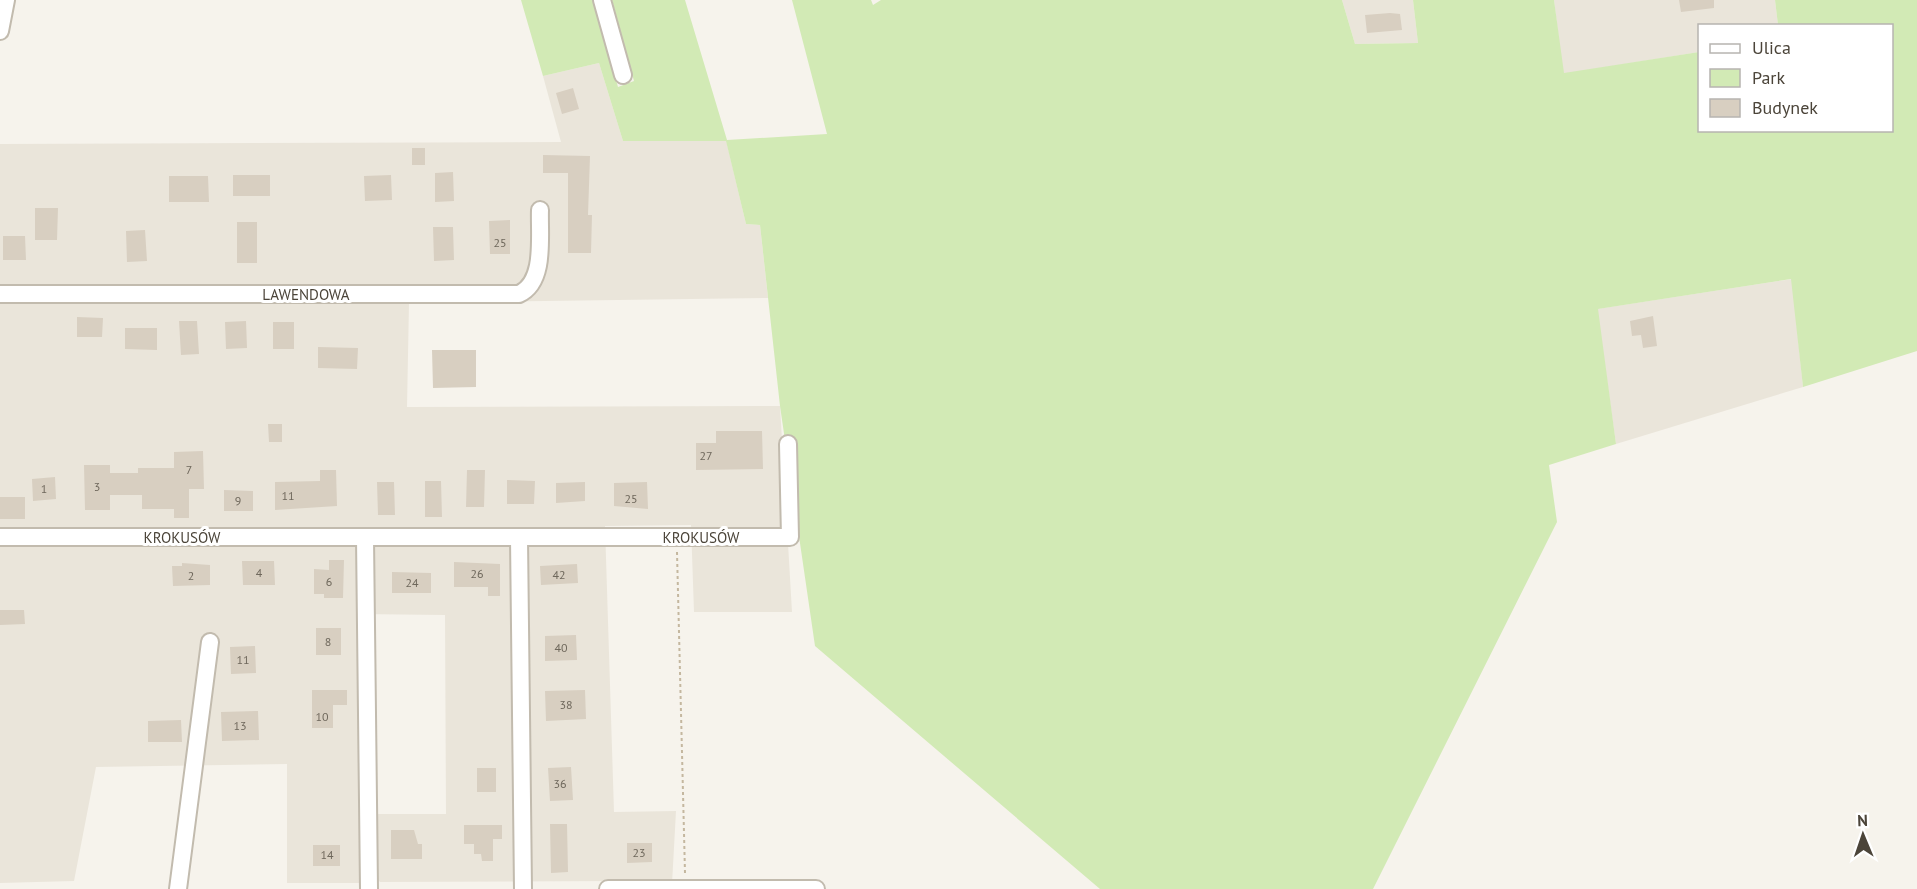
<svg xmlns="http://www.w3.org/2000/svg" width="1917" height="889" font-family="'PT Sans',sans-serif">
	<rect width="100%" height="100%" fill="#f6f3ec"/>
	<path fill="#eae5da" d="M1342,0H1413L1418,43L1355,44Z
		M1554,0H1775L1778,25L1700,26L1699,52L1563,74Z
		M599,63L623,141L726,140L746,224L760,225L768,298L409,303L407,407L780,406L792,612H694L691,525L605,526L614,812L676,811L672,884L618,881L380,882L376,878L375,814H446L445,615L357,614L361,883H287V764L96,767L74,881L0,883V144L561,142L543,76Z
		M1792,279L1803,387L1616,444L1597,309Z"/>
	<path fill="#d2eab5" d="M521,0H593L618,87L634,81L612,0H685L727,140L827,134L792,0H871L873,5L881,0H1342L1355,44L1418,43L1413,0H1554L1564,73L1699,52L1700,130H1892V26L1778,25L1775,0H1917V351L1803,387L1791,279L1598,309L1616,444L1549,465L1557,522L1373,889H1100L815,646L780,406L760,225L746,224L726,141H623L599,63L543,76Z"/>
	<path fill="#d8cfc1" d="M1679,0H1714V8L1681,12Z
		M1390,13L1400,14L1402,30L1367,33L1365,15Z
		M573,88L579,109L562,114L556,93Z
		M412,148H425V165H412Z
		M543,155L590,156L588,215H592L591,253H568V173H543Z
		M453,172L454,201L435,202V173Z
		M233,175H270V196H233Z
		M391,175L392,200L365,201L364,176Z
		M169,176H208L209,202H169Z
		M35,208H58L57,240H35Z
		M510,220V254H490L489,221Z
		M237,222H257V263H237Z
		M433,227H453L454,260L434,261Z
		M145,230L147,261L127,262L126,231Z
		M3,236H25L26,260H3Z
		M1653,316L1657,346L1643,348L1641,335L1632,336L1630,321Z
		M77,317L103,318L102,337H77Z
		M179,321H197L199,354L181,355Z
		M246,321L247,348L226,349L225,322Z
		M273,322H294V349H273Z
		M125,328H157V350L125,349Z
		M318,347L358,348L357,369L318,368Z
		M432,350H476V387L433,388Z
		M268,424H282V442H269Z
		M716,431H762L763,469L696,470V443H716Z
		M203,451L204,489H189V518H174V509H142V495H110V510H85L84,465H110V473H138V468H174V452Z
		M320,470H336L337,506L275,510V482L320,481Z
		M467,470H485L484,507H466Z
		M55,477L56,499L33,501L32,479Z
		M507,480L535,481L534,504H507Z
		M425,481H441L442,517H425Z
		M377,482H394L395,515H378Z
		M585,482V501L556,503V483Z
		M647,482L648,509L614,506V483Z
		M224,490L253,491V511H224Z
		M0,497H25V519H0Z
		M329,560H344L343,598H324V594H314V569L329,570Z
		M242,561H274L275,585H243Z
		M454,562L500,564V596H488V587H454Z
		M182,563L210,565V585L173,586L172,566H182Z
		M577,564L578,583L541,585L540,566Z
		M392,572L431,573V593H392Z
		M0,610H24L25,624L0,625Z
		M316,628H341V655H316Z
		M576,635L577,660L545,661V636Z
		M255,646L256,673L231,674L230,647Z
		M312,690H347V705H333V728H312Z
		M585,690L586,719L546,721L545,691Z
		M258,711L259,740L222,741L221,712Z
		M181,720L182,742H148V721Z
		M571,767L573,800L550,801L548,768Z
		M477,768H496V792H477Z
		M550,824H567L568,872L551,873Z
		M464,825H502V839H493V861H482L481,854H474V844H464Z
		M391,830H414L418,844H422V859H391Z
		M627,843H652V862L627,863Z
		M313,845H340V866H313Z"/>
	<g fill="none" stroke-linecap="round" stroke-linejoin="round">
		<g stroke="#c2bbae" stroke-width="20">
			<path id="minor" d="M602,0L623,75
				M0,31L6,0
				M0,294H519C546,282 539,236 540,210
				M0,537H790L788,444
				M365,538L369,889
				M519,538L523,889
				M178,889L210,642
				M608,889H816"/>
		</g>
		<path stroke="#c4b79f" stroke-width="2" stroke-dasharray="3 3" stroke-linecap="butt" d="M677,552L685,873"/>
		<use href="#minor" stroke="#fff" stroke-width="16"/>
	</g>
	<g text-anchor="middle" stroke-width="6" stroke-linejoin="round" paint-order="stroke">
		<g font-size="12" fill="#6e675b">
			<text x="500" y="247">25</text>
			<text x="706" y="460">27</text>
			<text x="189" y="474">7</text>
			<text x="97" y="491">3</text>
			<text x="44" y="493">1</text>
			<text x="288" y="500">11</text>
			<text x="631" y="503">25</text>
			<text x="238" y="505">9</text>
			<text x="259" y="577">4</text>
			<text x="477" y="578">26</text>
			<text x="559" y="579">42</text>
			<text x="191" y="580">2</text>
			<text x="329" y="586">6</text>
			<text x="412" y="587">24</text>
			<text x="328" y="646">8</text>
			<text x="561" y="652">40</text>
			<text x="243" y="664">11</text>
			<text x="566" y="709">38</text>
			<text x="322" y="721">10</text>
			<text x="240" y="730">13</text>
			<text x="560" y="788">36</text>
			<text x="639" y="857">23</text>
			<text x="327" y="859">14</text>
		</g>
		<g font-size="15" fill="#4b4439" stroke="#fff">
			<text x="306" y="300">LAWENDOWA</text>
			<text x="182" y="543">KROKUSÓW</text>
			<text x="701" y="543">KROKUSÓW</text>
		</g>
	</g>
	<rect x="1698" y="24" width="195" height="108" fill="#ffffff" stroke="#b7b4b0" stroke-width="1.5"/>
	<rect x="1710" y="44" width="30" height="9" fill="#ffffff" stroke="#b7b4b0" stroke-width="1.5"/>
	<text x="1752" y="54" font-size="18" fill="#4b4439">Ulica</text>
	<rect x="1710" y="69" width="30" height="18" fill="#d2eab5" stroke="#b7b4b0" stroke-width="1.5"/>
	<text x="1752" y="84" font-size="18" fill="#4b4439">Park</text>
	<rect x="1710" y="99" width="30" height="18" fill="#d8cfc1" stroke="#b7b4b0" stroke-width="1.5"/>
	<text x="1752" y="114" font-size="18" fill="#4b4439">Budynek</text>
	<g transform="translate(1863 835) rotate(358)" stroke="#ffffff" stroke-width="4.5" paint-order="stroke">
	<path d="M0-4.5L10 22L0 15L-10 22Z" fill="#4b4439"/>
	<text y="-9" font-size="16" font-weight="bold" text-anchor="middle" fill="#4b4439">N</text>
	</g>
</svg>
